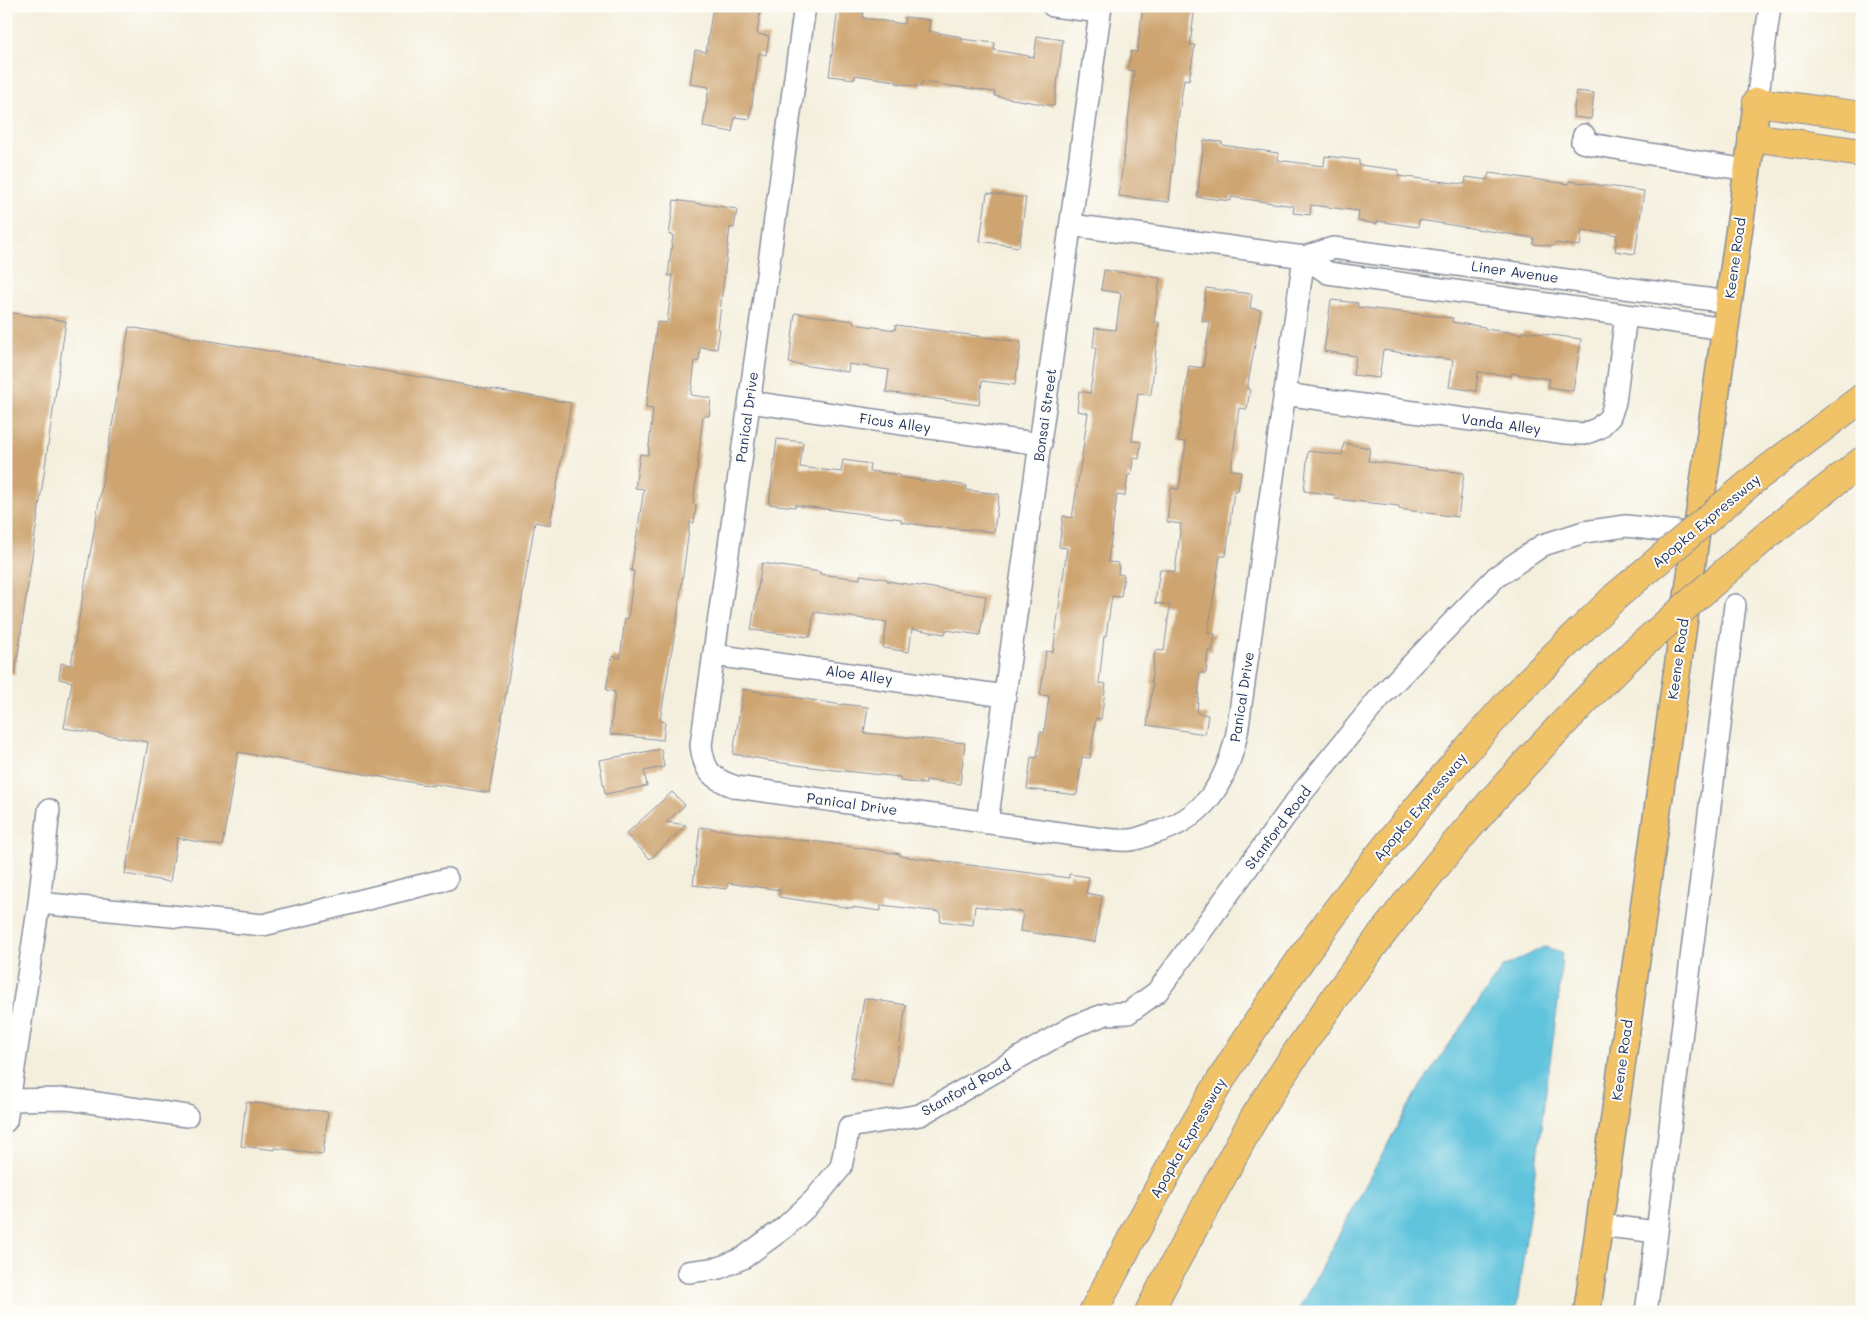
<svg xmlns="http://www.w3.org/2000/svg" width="1868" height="1318" font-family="Mali,sans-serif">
	<rect width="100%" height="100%" fill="#fdfcf7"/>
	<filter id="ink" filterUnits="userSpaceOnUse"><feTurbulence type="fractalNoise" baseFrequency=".02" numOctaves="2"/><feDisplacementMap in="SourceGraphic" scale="10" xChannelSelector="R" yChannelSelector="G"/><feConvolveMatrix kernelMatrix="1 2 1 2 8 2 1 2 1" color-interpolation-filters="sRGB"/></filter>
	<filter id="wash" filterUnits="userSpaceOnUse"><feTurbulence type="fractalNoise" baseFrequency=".0096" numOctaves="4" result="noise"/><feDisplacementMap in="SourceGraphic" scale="20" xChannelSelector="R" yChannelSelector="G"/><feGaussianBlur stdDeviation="1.12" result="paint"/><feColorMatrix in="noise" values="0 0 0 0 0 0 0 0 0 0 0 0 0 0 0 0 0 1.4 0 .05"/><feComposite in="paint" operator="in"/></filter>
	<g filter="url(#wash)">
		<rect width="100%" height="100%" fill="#f4efdd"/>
		<path fill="#60c4dd" stroke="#3e7a9e" d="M1544,947L1562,952L1559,995L1516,1312H1297L1415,1094L1502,968Z"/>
		<g id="blocks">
			<path fill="#cea471" d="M713,6H761L757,34L769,36L766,55L759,53L750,119L735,117L732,132L703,127L709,87L690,84L695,50L706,52Z
				M1143,6H1195L1190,45H1195L1189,80L1184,79L1178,120L1169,202L1119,196L1134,71L1128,70L1131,51L1137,52Z
				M838,8L864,11L863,18L904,24L905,17L930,20L928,31L962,37L961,39L995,43L994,50L1034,57L1037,36L1063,40L1054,106L995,96V92L922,82L921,87L896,83V81L855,75V79L829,76Z
				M1576,91L1594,93L1591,119L1573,117Z
				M1204,140L1222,142V145L1278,153L1277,160L1324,166L1325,156L1359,160V165L1399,170L1398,176L1446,182L1465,184L1466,177L1487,180L1489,173L1569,184V181L1644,191L1635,254L1615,251L1617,235L1582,230L1580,246L1555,243L1554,246L1533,244L1534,238L1419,220L1418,227L1377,221V224L1358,221L1359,211L1311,205L1310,215L1293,213L1294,206L1231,197V201L1197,197Z
				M987,193L1026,198L1019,247L980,241Z
				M674,200L737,209L734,228L730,227L718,329H720L717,349L700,347L699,361H695L691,395L711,398L709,416H703L693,504L696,505L694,523L690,522L677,619L660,721L665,722L663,740L610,734L615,692L606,690L612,656L620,658L625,618L628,619L634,571H631L644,489L635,488L640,454L648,455L653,409L646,408L657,322L667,323L673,276H668L673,235H669Z
				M1104,270L1160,278L1154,322H1159L1151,395L1138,393L1132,441L1141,442L1139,459L1133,458L1131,475H1128L1125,496L1117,495L1108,562L1119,563L1118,574L1124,575L1121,597L1112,596L1106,636H1104L1099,683L1106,684L1101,719L1096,718L1090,758L1082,757L1077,795L1027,789L1031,757L1037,758L1040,732L1044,733L1049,696L1040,695L1043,676L1046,651L1053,652L1067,548L1059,547L1063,516L1072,518L1081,462L1088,413L1077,411L1079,391L1090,393L1096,348L1093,347L1095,328L1116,330L1121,293L1101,290Z
				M1206,288L1252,294L1250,308L1261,310L1247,389H1250L1247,409L1239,408L1231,470L1241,471L1238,491L1234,490L1226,556H1220L1208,633L1215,634L1212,651H1208L1206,673H1200L1197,713L1208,715L1205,734L1147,725L1153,684L1151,683L1155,650L1164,651L1170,605L1155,603L1160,569L1175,572L1181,524L1167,522L1171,488L1179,489L1186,442L1178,441L1189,366L1203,368L1210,322L1202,321Z
				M1331,300L1358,303L1357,307L1453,318L1452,322L1485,327V329L1523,334V331L1581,339L1573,391L1548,387L1550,379L1512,373L1511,376L1478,372L1476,391L1449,387L1453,360L1383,350L1379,378L1353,375L1356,356L1324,351Z
				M6,312L66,321L15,674L6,673Z
				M795,313L854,321V324L895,330L896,325L1021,342L1015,385L982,381L979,405L886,392L889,370L849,364L848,372L789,363Z
				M129,327L571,403L550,525L535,522L489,793L434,784L433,786L238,752L222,846L177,838L170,882L125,874L148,742L64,728L72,682L59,679L61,663L71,665Z
				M777,439L803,442L800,467L841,472L843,460L870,464L869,471L900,475L899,477L941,483V481L967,486L966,490L999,494L994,532L927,526L901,522V519L795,505V507L769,504Z
				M1344,443L1370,448L1368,461L1464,473L1458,517L1399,509V506L1335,499V495L1304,491L1308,451L1342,455Z
				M762,563L820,572V574L860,579V575L887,579V581L986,596L980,635L946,630L945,634L912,629L909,652L883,648L887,622L814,612L810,637L751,630Z
				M743,689L842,705V704L868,707L864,733L965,743L960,784L926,780V784L900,781V777L826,769L768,761V760L733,754Z
				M661,749L664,767L644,771L647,786L605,794L599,760Z
				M672,792L685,805L666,822L686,825L650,859L626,834Z
				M700,827L786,839L820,842L900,854V856L1069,878V874L1089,877L1086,893L1102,896L1095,942L1020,931L1023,912L975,906L973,925L940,921L941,912L881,905V911L851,907V908L779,897L780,890L728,883L727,889L693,885Z
				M864,998L906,1005L893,1086L851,1079Z
				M246,1102L328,1112L323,1154L275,1148V1150L241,1146Z"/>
		</g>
	</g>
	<g filter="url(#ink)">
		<use href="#blocks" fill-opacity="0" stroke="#888f9e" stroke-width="1"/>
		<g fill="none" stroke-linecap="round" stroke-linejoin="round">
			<g stroke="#888f9e" stroke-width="24">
				<path id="minor" d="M805,6L701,745C704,772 712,779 736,787L1095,838C1106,839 1118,841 1129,840C1136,840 1144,836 1151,834C1204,820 1226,784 1237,733L1304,257
					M1053,6L1100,12
					M1757,102L1770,6
					M1584,135L1582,142L1596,145L1747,170
					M1071,225L1304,257L1328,273L1725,329
					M1304,257L1333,248L1728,302
					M1284,394L1566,433L1584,434L1599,428L1610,417L1615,402L1626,315
					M750,402L1041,444
					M714,655L1005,696
					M987,823L1101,6
					M39,903L263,925L447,879
					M9,1100L68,1099L187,1116
					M6,1121L39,903L49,810
					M1599,1225L1657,1232L1735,605
					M688,1272L719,1268L743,1258L784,1228L814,1200L841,1167L849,1127L920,1115L1074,1026L1106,1014L1128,1013L1157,992L1302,793L1382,695L1496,577L1543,545L1584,532L1626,526L1696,534
					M1646,1312L1657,1232"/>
			</g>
			<g stroke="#888f9e" stroke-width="29">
				<path id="major" d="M1587,1312L1757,102"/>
			</g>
			<g stroke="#888f9e" stroke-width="30">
				<path id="highway" d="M1757,102L1862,116
					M1752,137L1862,153
					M1756,478L1862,398
					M1772,531L1862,461
					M1093,1312C1136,1230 1179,1148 1227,1070C1309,938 1406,816 1510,701C1543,665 1580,632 1615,597
					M1149,1312C1172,1266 1197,1222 1222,1177C1233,1156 1244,1135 1256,1115C1363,945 1491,791 1635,651"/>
			</g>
			<use href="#minor" stroke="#fff" stroke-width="21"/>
			<use href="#major" stroke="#f1c369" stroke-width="26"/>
			<use href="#highway" stroke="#f1c369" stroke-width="28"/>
			<g stroke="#888f9e" stroke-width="30" stroke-linecap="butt">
				<path id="highway-bridge" d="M1615,597L1756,478
					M1635,651L1772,531"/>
			</g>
			<use href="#highway-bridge" stroke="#f1c369" stroke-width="28"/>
		</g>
	</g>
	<g text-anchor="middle" stroke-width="4" stroke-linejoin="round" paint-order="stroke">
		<g font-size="14" fill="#1b2f5e" stroke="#fdfcf7">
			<text transform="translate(1735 258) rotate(-82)" y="5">Keene Road</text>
			<text transform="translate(1515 272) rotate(8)" y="5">Liner Avenue</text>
			<text transform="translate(1045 415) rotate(-82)" y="5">Bonsai Street</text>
			<text transform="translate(747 417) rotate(-82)" y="5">Panical Drive</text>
			<text transform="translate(895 423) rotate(8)" y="5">Ficus Alley</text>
			<text transform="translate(1501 424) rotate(8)" y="5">Vanda Alley</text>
			<text transform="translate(1706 521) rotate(-40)" y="5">Apopka Expressway</text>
			<text transform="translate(1678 659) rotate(-82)" y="5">Keene Road</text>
			<text transform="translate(859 675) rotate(8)" y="5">Aloe Alley</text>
			<text transform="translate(1242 697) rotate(-81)" y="5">Panical Drive</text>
			<text transform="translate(852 804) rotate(8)" y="5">Panical Drive</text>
			<text transform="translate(1420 807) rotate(-50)" y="5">Apopka Expressway</text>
			<text transform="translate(1278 828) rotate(-53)" y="5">Stanford Road</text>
			<text transform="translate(1622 1060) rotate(-82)" y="5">Keene Road</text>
			<text transform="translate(966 1088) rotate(-29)" y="5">Stanford Road</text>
			<text transform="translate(1188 1138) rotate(-60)" y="5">Apopka Expressway</text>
		</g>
	</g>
	<rect width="1868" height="1318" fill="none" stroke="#fdfcf7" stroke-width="25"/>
</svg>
